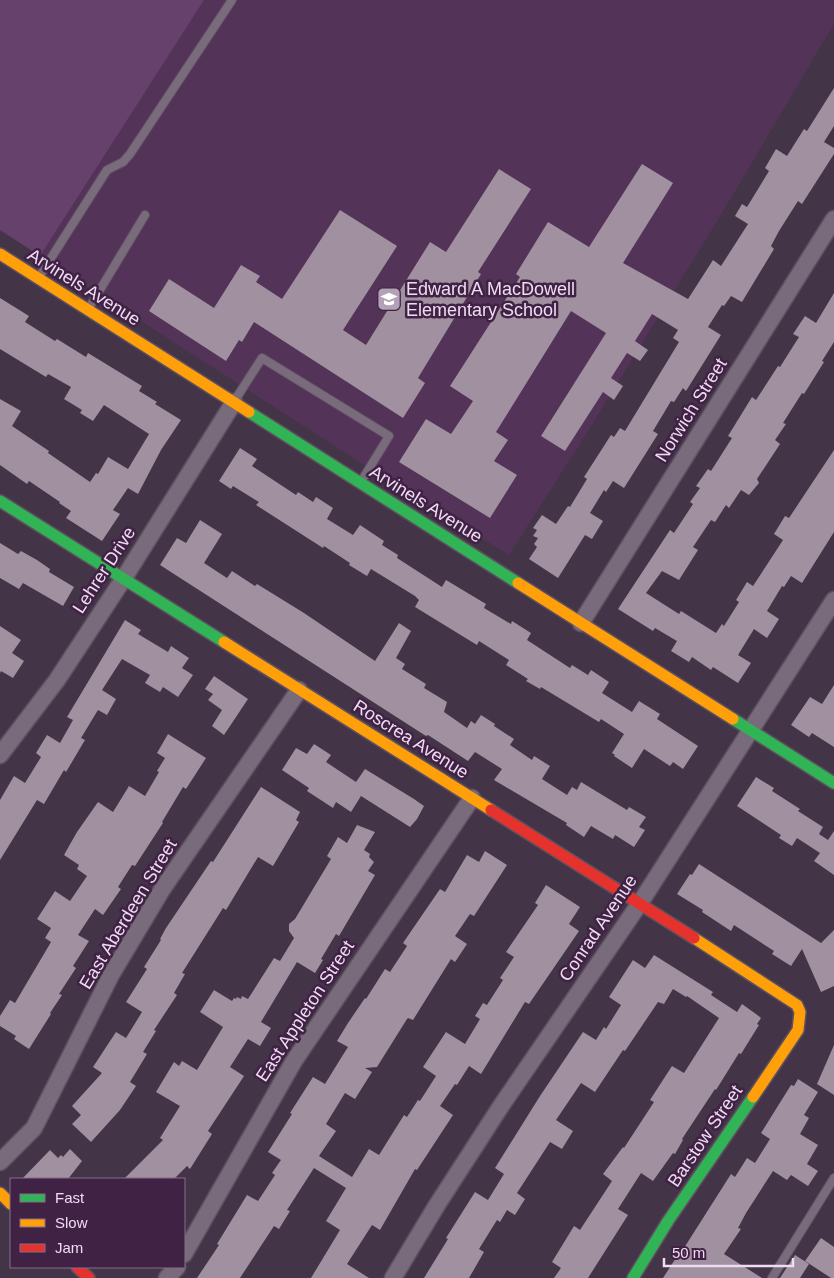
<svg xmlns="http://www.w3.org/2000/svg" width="834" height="1278" font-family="Arial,sans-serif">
	<rect width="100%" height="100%" fill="#443448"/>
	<path fill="#543359" d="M204,0H834V24L722,213L588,431L509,555L383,477L40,256Z"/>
	<path fill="#66416c" d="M0,0H204L40,256L0,230Z"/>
	<path fill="#a1909f" d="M834,88V126L824,142L834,148V154L802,204L798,201L779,231L771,246L774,249L742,302L731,296L724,306L722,305L708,327L721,335L686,391L683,388L674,402L671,401L653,431L658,434L624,488L613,481L606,492L604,490L590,513L603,521L592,539L585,535L558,578L529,559L537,547L534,544L538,538L533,536L537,530L533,528L542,515L556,524L568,506L570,507L587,479L584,477L611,435L614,437L620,428L625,431L679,342L673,338L678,330L652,314L635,341L648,350L640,361L627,353L611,378L623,386L614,400L603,392L565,451L541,436L606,333L571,311L496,432L508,440L494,461L517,475L490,518L399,462L426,419L451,434L473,401L450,386L520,277L516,274L548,222L589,247L642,164L673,183L623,263L688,299L713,260L721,266L748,224L735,216L742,204L747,207L769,171L765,168L776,149L787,156L804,129L807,131Z
		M499,169L531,189L478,272L481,274L418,378L425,383L403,418L254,322L242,342L239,340L226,361L149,311L169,279L214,308L241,265L260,276L256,282L282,299L340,210L397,246L343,330L366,345L430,242L446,252Z
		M834,293V342L822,361L824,362L804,394L802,393L783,423L786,424L775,440L780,444L757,479L759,483L749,495L741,490L729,508L726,505L715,522L711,520L693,547L698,550L679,580L662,571L646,593L679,614L681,611L716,633L722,624L724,626L739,602L736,600L747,582L753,586L783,540L774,534L785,516L789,518L834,450V532L802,583L791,576L784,587L782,586L767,611L779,619L767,638L754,629L738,655L751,663L738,683L713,667L711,670L692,657L689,662L671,651L677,641L655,628L653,631L618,609L670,530L674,533L693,504L690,502L700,488L696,486L708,469L711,471L732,438L728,436L752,397L756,400L778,366L780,367L799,337L793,334L805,316L816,323Z
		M0,298L29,316L25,322L55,341L57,339L86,357L88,353L142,386L139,391L157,402L155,404L181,420L161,450L138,494L128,488L113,510L120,514L102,541L66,518L71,511L59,503L60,502L29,481L27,484L0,465V399L21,411L12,426L49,451L48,453L90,482L96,473L98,474L108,457L128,469L149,434L104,405L93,421L80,413L82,410L64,399L71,387L48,374L46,377L0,349Z
		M240,448L257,459L252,466L296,495L298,492L313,502L316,497L333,508L327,519L353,535L360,525L384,541L382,545L398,555L397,558L442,587L446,580L486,604L484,608L511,624L512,621L531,633L527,640L570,668L572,665L588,675L591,670L609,682L602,693L632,712L639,701L660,714L657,719L698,746L683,769L673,762L670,766L644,749L632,768L614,756L615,755L612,753L624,734L601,719L599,722L541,687L540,689L526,681L528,679L506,665L509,660L479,641L477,645L415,607L419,600L415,596L371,569L367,576L349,565L350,563L324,546L323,548L256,505L259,502L233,486L231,489L219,481Z
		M200,520L222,534L204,563L227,578L232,571L255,586L257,584L304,613L375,661L399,623L411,631L396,658L405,664L402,669L426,684L424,688L447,702L444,712L467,728L471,721L475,724L481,715L495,724L494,726L514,739L510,745L532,760L534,756L550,766L542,779L567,795L572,787L577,790L581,782L627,810L629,807L646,817L639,827L645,830L634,847L615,835L613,839L591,826L584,837L566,825L567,823L494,780L502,769L475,752L468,761L428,735L426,736L160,565L177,538L186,543Z
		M0,543L18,554L21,551L37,560L50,569L49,572L74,587L63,606L23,583L19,589L0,578Z
		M125,620L141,630L138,634L168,652L171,646L189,658L182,668L193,675L178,697L163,687L160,692L145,683L150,675L122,659L102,690L116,699L107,715L98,710L81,738L85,740L66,772L64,770L44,804L37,800L0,860V800L14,776L25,783L41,757L36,753L47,735L60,743L73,720L67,717Z
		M0,626L21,640L12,653L24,661L13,678L1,671L0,673Z
		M214,676L248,699L224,735L212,726L222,710L208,700L213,694L205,689Z
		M834,685V747L812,733L809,737L791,725L810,697L822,704Z
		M168,734L206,758L186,789L183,787L162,822L163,823L159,829L135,866L132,865L118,887L121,889L103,915L95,909L78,935L89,941L73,966L76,968L59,994L62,995L50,1013L51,1014L29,1049L14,1039L16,1036L0,1026V1016L10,1000L15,1003L51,942L45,938L51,928L37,919L55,891L70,901L87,876L77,869L79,865L64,855L77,832L98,802L113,812L129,786L145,796L159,772L157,771L165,758L157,753Z
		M314,744L331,755L326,762L356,782L365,769L414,799L424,806L417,819L410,827L361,796L351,812L336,802L333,808L307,791L309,788L282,770L296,748L307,754Z
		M756,777L774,788L772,791L800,809L798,811L823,827L819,834L828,840L834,831V875L814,861L820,853L797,838L792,846L779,838L781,835L737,806Z
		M261,787L300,812L296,820L299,822L273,866L258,857L226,910L223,908L182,973L185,974L174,993L177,995L154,1030L156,1031L143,1052L147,1054L130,1082L136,1086L120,1110L91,1142L72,1124L81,1115L72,1106L102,1073L93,1067L116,1032L126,1038L142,1012L126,1002L147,969L144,967L161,940L160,939L166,928L211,861L213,862Z
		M357,825L375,832L364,850L370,854L369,857L374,862L368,871L375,875L339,936L336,934L321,959L323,960L315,973L297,962L261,1022L271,1028L260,1046L248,1039L230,1067L244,1076L208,1131L212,1134L190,1169L187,1166L174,1179H124L163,1140L160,1138L180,1106L156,1092L174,1062L179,1066L182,1061L197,1070L223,1027L200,1012L214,990L232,1001L234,998L236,999L237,997L241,999L242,996L248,999L274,958L280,961L294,938L289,931V924L295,919L331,859L327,856L338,837L347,843Z
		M485,851L507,865L474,916L470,914L455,936L467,944L455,962L451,959L413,1020L408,1018L407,1019L377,1067L365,1068L372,1072L355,1099L345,1093L326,1124L336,1131L319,1156L352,1177L369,1149L379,1155L404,1115L407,1117L418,1100L420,1101L436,1076L423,1067L446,1032L465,1044L480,1019L475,1016L483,1003L487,1005L503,980L500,978L514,957L506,952L538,905L535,903L546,885L580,907L569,924L579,931L529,1004L525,1002L481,1074L469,1066L457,1085L455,1084L440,1106L453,1115L417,1170L415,1169L380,1230L372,1225L347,1264L369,1278H311L340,1230L326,1221L346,1188L314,1168L287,1210L290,1211L279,1229L274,1226L240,1278H197L219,1245L217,1244L247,1195L258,1201L275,1175L272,1173L281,1160L268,1152L292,1114L290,1113L313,1077L325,1084L341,1058L348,1047L337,1041L348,1023L365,998L366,999L385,969L390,972L407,946L403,943L440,889L445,892L467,855L479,862Z
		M699,864L821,943L834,930V986L821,992L802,949L791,966L772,954L774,951L734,925L731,931L702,912L703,910L677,894L690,874L692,875Z
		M654,955L713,992L711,995L737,1012L742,1004L756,1014L761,1018L757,1024L759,1025L741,1054L739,1053L716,1090L715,1089L682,1139L683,1140L675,1154L673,1153L653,1181L641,1173L618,1209L628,1215L588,1278H554L561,1268L552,1262L574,1226L580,1230L612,1181L603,1174L623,1147L624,1148L654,1102L650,1100L672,1066L684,1073L719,1018L687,996L686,997L673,989L664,1004L658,1002L625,1051L623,1050L595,1092L581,1083L556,1120L573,1131L562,1149L550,1142L517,1193L525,1199L515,1215L507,1210L500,1222L497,1220L479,1249L484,1252L469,1278H424L448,1239L446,1238L475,1192L488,1200L504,1174L495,1168L540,1096L583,1032L596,1040L604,1027L606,1029L621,1005L609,997L633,960L645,968Z
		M834,1045V1095L817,1084Z
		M798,1079L818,1092L804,1115L809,1118L800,1134L818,1145L807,1164L818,1171L808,1186L791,1175L787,1180L773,1171L746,1213L738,1228L741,1229L724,1254L762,1278H663L683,1247L684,1248L731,1174L735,1177L747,1158L755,1163L770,1139L761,1133L791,1085L794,1086Z
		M70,1149L82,1161L68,1179H22L50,1150L58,1158L61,1155L63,1157Z
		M821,1238L834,1247V1278H831L805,1261Z
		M795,1255L809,1264L800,1278H780Z"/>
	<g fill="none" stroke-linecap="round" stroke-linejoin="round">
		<g stroke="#5e5061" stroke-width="10">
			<path id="lane" d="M39,277L107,170L123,162L130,154L232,0
				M89,308L145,215
				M235,400L262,358L389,436L362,480
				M772,1278L834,1178"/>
		</g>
		<g stroke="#5e5061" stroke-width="19">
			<path id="street" d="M581,623L834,219
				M0,755L57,680L124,578L234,402
				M0,1162L34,1128L111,975L163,888L299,690
				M184,1254L294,1061L472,798
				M167,1278L177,1267
				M393,1278L437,1205L501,1106L640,903L834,600"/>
		</g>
		<g stroke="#5e5061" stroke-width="14">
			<path id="fast" d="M249,412L518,583
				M0,501L224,642
				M733,719L834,783
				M633,1278L668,1221L753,1097"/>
		</g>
		<g stroke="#5e5061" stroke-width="14">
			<path id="slow" d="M0,254L249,412
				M518,583L733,719
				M224,642L491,810
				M694,938L797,1005L800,1012L798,1030L753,1097
				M0,1193L11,1204"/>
		</g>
		<g stroke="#5e5061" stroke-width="14">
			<path id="jam" d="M491,810L694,938
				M77,1267L89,1278"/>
		</g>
		<use href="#lane" stroke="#796b7b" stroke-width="8"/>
		<use href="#street" stroke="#796b7b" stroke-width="16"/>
		<use href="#fast" stroke="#30b455" stroke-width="11"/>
		<use href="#slow" stroke="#ff9f0a" stroke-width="11"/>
		<use href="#jam" stroke="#e5322d" stroke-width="11"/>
	</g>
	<defs>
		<g id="school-square" transform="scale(1.25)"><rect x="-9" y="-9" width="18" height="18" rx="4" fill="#b3a1b6" stroke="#402245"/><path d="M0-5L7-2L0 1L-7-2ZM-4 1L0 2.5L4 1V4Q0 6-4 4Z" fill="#fff"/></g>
	</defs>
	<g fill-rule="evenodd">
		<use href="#school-square" x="389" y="299"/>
	</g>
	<g text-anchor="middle" stroke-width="5" stroke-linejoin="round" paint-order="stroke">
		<g font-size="18" fill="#efdcf2" stroke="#402245">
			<text transform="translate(84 287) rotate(32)" y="6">Arvinels Avenue</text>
			<text transform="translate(691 410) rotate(-58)" y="6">Norwich Street</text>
			<text transform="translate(426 504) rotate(32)" y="6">Arvinels Avenue</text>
			<text transform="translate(104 570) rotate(-57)" y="6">Lehrer Drive</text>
			<text transform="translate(411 739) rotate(32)" y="6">Roscrea Avenue</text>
			<text transform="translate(128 914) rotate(-59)" y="6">East Aberdeen Street</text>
			<text transform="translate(598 928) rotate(-56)" y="6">Conrad Avenue</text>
			<text transform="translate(305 1011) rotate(-57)" y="6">East Appleton Street</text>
			<text transform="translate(705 1136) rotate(-56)" y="6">Barstow Street</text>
		</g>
		<g font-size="18" fill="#efdcf2" stroke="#402245" text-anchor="start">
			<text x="406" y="295">Edward A MacDowell<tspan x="406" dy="21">Elementary School</tspan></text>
		</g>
	</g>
	<rect x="10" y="1178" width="175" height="90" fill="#402245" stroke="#866c8a"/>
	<rect x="20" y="1194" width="25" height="8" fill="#30b455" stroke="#866c8a"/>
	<text x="55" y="1203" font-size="15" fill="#efdcf2">Fast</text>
	<rect x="20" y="1219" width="25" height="8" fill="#ff9f0a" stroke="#866c8a"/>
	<text x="55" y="1228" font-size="15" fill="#efdcf2">Slow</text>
	<rect x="20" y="1244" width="25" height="8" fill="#e5322d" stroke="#866c8a"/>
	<text x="55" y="1253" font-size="15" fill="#efdcf2">Jam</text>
	<path d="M664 1258v8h129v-8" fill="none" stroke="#efdcf2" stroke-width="2.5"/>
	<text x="672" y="1258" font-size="15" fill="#efdcf2" stroke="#402245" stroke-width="4" paint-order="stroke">50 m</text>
</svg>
